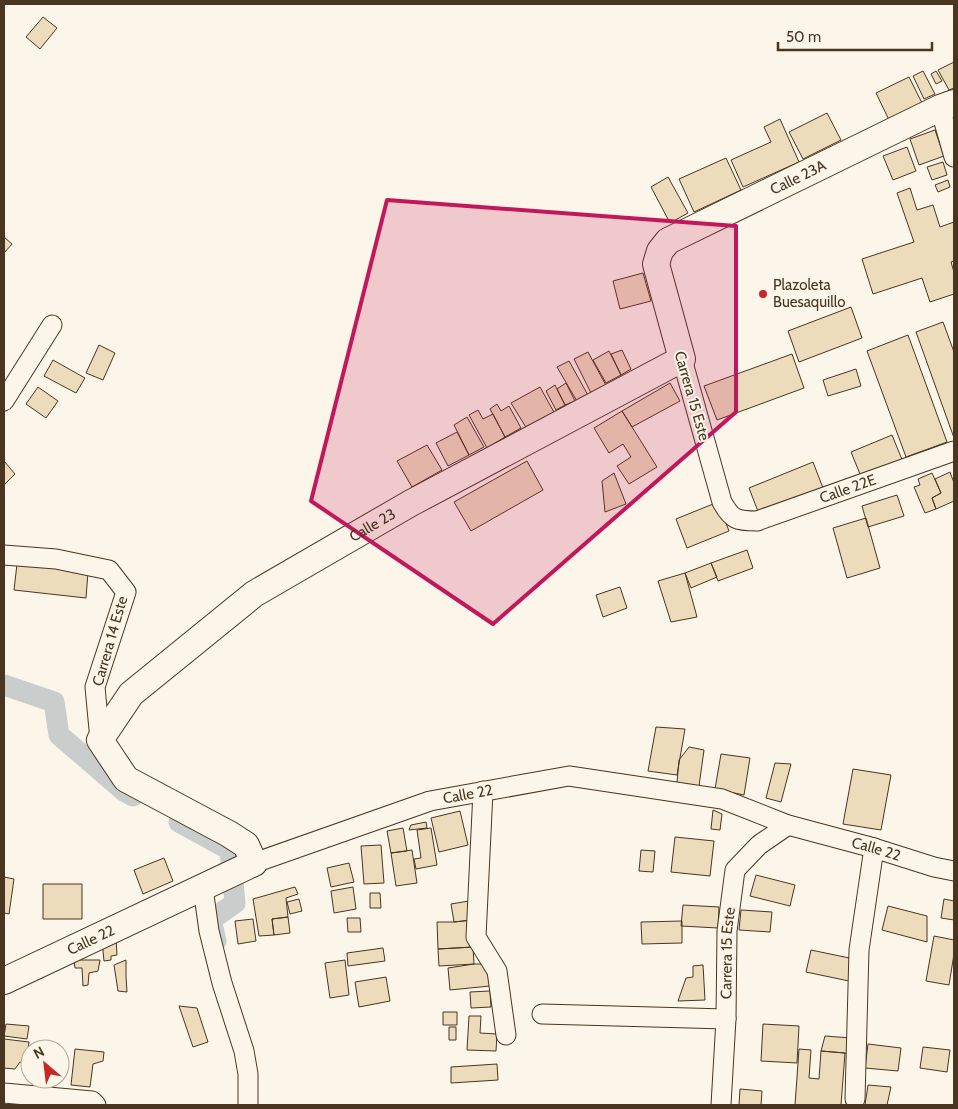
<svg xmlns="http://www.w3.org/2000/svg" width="958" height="1109" font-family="Cabin,sans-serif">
	<rect width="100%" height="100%" fill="#fbf6e9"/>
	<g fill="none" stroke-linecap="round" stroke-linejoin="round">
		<path stroke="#c9cecd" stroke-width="21" d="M4,685L54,702L59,735L124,791L133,796
			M179,822L230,850L235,903L211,920L216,941"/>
	</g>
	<path fill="#ecdcbc" stroke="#4a3520" d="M43,17L57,28L40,49L26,37Z
		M954,62V88L949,90L938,70Z
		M923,71L935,94L924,99L913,76Z
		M936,71L942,81L936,84L931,74Z
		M909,77L922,103L889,120L876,93Z
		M827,113L841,140L803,159L789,132Z
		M780,119L799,162L743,187L731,160L771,142L764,127Z
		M935,130L944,156L919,165L910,139Z
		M907,147L916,171L893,180L883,156Z
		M726,158L741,190L694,212L679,179Z
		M943,162L947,175L932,180L927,167Z
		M668,177L688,213L670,223L651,187Z
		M948,180L950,187L938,192L935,185Z
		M910,188L917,210L933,205L940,227L954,222V261L951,262L954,272V294L930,302L922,278L873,294L862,259L914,242L897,193Z
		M4,237L12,244L4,253Z
		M643,273L651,301L620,309L613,281Z
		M851,307L862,338L799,362L788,331Z
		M943,322L954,352V438L916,332Z
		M908,335L947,442L906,457L867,351Z
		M99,345L115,353L103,380L86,373Z
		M622,350L631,369L621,375L611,354Z
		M609,351L621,375L606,383L593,360Z
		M588,352L609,391L594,399L574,359Z
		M792,354L804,388L717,420L704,386Z
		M53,360L85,378L76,393L44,376Z
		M569,361L589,397L578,403L557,367Z
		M856,369L861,386L828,396L823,380Z
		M566,383L575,401L565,405L557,389Z
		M670,383L680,401L632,427L622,411Z
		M555,385L565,405L556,410L546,391Z
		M38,387L58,401L46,418L26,404Z
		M540,387L555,414L527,429L511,403Z
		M497,404L501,411L509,406L521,428L505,437L490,409Z
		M478,410L483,419L493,414L505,437L487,448L469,415Z
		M622,411L657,467L629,484L617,466L631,457L623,444L609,453L594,428Z
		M467,417L484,447L469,455L454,425Z
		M457,432L469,455L448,466L436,443Z
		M892,435L903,462L862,479L851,452Z
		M427,445L442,470L412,487L397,461Z
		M4,461L15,474L4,485Z
		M527,461L543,490L471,531L454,502Z
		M813,462L823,488L759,514L749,488Z
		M950,472L954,483V501L936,509L932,498L941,493L935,479Z
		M614,473L626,504L605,512L602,481Z
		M932,473L941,493L932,498L936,509L925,513L914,487L920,485L918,479Z
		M897,495L904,516L868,527L862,506Z
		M718,502L729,531L687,548L676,519Z
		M866,518L880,568L847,578L833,528Z
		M747,550L753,568L718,581L711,563Z
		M711,563L717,577L691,588L685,573Z
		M17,564L88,572L86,598L14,590Z
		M685,573L697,617L671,622L658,581Z
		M620,587L627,608L603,617L596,595Z
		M656,727L685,729L677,775L648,771Z
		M689,747L704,750L699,786L677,783L679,760Z
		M721,754L750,758L744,795L715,789Z
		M775,763L791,764L781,802L766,798Z
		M853,769L891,775L881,830L843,824Z
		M713,810L722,814L720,830L711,829Z
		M460,811L468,845L439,852L431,818Z
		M426,822L427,828L409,830L411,825Z
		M403,828L407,851L391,853L387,831Z
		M431,828L437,865L416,869L414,859L421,858L417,830Z
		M675,837L714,841L710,876L671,872Z
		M381,845L384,883L364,884L361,846Z
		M412,850L417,883L396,886L391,853Z
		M641,850L655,851L653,872L639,871Z
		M164,858L173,881L143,894L134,870Z
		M349,863L354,882L331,887L327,868Z
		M756,875L795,885L790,906L750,896Z
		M4,877L14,879L9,914L4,913Z
		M43,884H82V919H43Z
		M295,887L298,894L286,898L288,917L272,919L274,935L259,936L253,899Z
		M353,887L356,909L334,913L331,891Z
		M370,893H380L381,908H370Z
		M299,899L302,911L290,914L287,902Z
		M944,899L954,901V920L941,918Z
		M469,901L472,920L454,922L451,904Z
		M683,905L719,907L718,928L681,926Z
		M888,906L927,916V942L882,930Z
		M741,910L772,912L770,932L739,930Z
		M288,917L290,933L274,935L272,919Z
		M347,918H360L361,932H348Z
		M253,919L256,941L238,944L235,921Z
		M472,920L473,947L438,949L437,922H454Z
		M682,921V943L642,944L641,922Z
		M934,936L954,940V954L949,985L926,981Z
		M116,938L117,955L111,956V960L104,961L102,940Z
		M473,947L474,964L439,966L438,949Z
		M383,948L385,961L348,966L347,953Z
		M811,950L854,959L849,981L806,972Z
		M74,960H100L98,971L89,973L88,985L83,986L82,968H75Z
		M126,960V976L127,992L118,991L114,965Z
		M345,960L349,995L330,998L325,963Z
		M474,964H488L490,986L450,990L448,968Z
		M703,965L705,1000L678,1001L686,978L693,977V966Z
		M386,977L390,1001L359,1007L355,982Z
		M490,991L491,1007L471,1008L470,992Z
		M179,1006L197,1008L208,1042L193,1047Z
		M443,1012H457V1025H443Z
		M469,1016H481L480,1033L497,1034L496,1051L467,1050Z
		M6,1024L29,1026L27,1039L4,1036Z
		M763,1024L799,1026L797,1063L761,1061Z
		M449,1027H456V1040H449Z
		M825,1036L851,1038L850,1056L845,1053L821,1051Z
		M4,1039L29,1042L26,1063L20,1062L15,1069L4,1068Z
		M868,1044L901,1048L898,1071L865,1068Z
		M923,1047L950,1050L947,1072L920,1068Z
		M75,1049L104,1052L103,1061L93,1064L90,1087L71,1085Z
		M799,1049L811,1050L809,1078L819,1079L821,1051L845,1053L841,1105H795Z
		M497,1064L498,1080L451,1083V1067Z
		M868,1085L891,1087L887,1105H865Z
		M740,1089L762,1091L761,1105H739Z"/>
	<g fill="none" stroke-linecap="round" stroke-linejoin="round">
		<g stroke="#4a3520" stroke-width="21">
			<g id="street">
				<path d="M940,108L954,157"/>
				<path id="s1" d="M682,359L722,502C732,520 737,521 757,521L954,451"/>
				<path d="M4,401L52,325"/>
				<path d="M4,555L56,559L109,570L126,592L95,687L100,740"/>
				<path d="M483,791L476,937L497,971L506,1035"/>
				<path id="s2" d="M254,863L430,801L569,776L722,799L788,825L874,848L934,867L954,871"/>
				<path d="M203,888L209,931L222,983L244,1051L248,1074V1105"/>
				<path d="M542,1014L726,1019"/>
				<path d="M4,1093L92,1101L96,1105"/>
				<path d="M855,1099L859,950L874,848"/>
				<path id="s3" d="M721,1105L726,1019L727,931L735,870L759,845L788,825"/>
			</g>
		</g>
		<g stroke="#4a3520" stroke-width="28">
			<g id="secondary">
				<path id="s4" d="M4,981L254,863L246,845L229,834L126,779L100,740L131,694L254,594L411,503L682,359L656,264L660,251L668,241L940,108L954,103"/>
			</g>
		</g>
		<use href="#street" stroke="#fbf6e9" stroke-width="19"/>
		<use href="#secondary" stroke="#fbf6e9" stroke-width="26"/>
	</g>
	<path fill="#c2185b" fill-opacity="0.2" stroke="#c2185b" stroke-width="4" stroke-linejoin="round" d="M387,200L736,226V412L493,624L311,501Z"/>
	<circle fill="#c62828" stroke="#fbf6e9" stroke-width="2" cx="763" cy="294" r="5"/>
	<g text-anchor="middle" stroke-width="4" stroke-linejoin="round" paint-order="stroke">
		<g font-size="15" fill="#4a3520" stroke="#fbf6e9">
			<text dy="5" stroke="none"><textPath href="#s4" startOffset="1452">Calle 23A</textPath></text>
			<text transform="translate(692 396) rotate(74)" y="5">Carrera 15 Este</text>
			<text dy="5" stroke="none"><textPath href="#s1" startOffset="288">Calle 22E</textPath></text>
			<text dy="5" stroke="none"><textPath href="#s4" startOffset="831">Calle 23</textPath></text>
			<text transform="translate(110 641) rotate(-74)" y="5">Carrera 14 Este</text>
			<text dy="5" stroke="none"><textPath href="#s2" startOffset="225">Calle 22</textPath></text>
			<text dy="5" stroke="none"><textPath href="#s2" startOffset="645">Calle 22</textPath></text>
			<text dy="5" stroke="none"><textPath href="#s4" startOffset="96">Calle 22</textPath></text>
			<text dy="5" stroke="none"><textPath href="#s3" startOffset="152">Carrera 15 Este</textPath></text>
		</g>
		<g font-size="15" fill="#4a3520" stroke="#fbf6e9" text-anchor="start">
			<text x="773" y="290">Plazoleta<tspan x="773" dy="17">Buesaquillo</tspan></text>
		</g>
	</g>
	<rect width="958" height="1109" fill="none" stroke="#4a3520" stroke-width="10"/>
	<g transform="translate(45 1064) rotate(332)"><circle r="24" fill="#fbf6e9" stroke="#b4a999"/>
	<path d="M0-4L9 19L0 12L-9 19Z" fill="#c62828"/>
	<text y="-8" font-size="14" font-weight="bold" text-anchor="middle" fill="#4a3520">N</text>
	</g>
	<path d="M778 42v8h154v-8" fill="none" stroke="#4a3520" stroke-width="2.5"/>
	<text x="786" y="42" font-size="15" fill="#4a3520" stroke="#fbf6e9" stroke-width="4" paint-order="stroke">50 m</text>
</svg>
